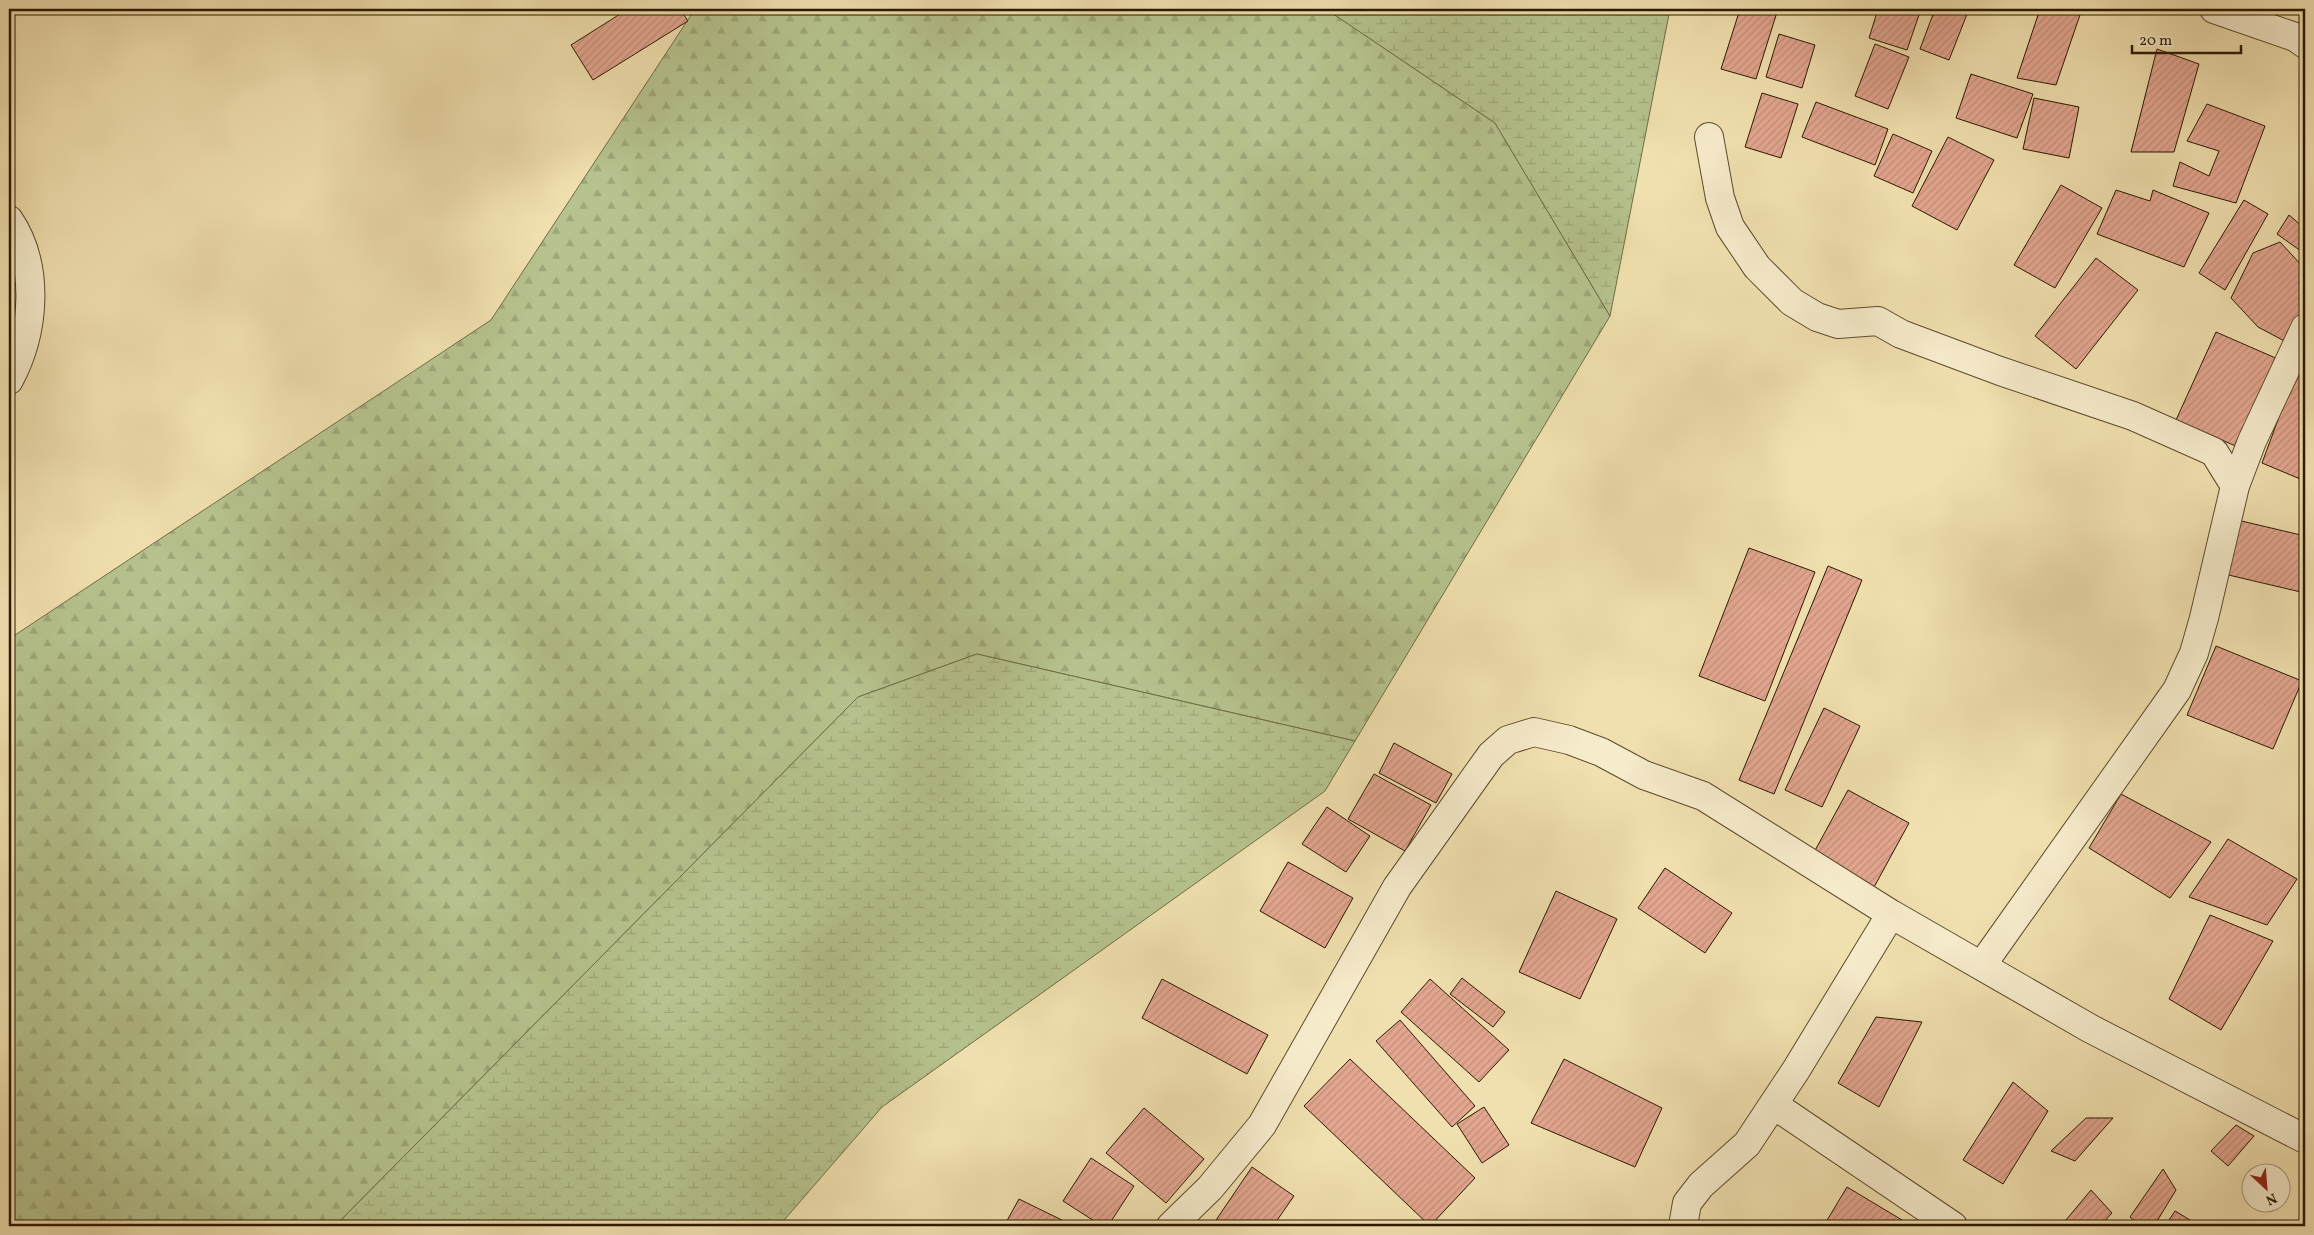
<svg xmlns="http://www.w3.org/2000/svg" width="2314" height="1235" font-family="Vollkorn,serif">
	<defs>
		<pattern id="forest-firs" width="22" height="20" patternUnits="userSpaceOnUse" patternTransform="scale(1.25)"><rect width="22" height="20" fill="#b6c38e"/><path d="M5 1l3.5 6h-7zM16 11l3.5 6h-7z" fill="#9da779"/></pattern>
		<pattern id="wetland-marsh" width="20" height="14" patternUnits="userSpaceOnUse" patternTransform="scale(1.25)"><rect width="20" height="14" fill="#b6c38e"/><path d="M1 5h8M5 5V1M11 12h8M15 12V8" fill="none" stroke="#9da779"/></pattern>
		<pattern id="building-hatch" width="6" height="6" patternUnits="userSpaceOnUse" patternTransform="scale(1.25)"><rect width="6" height="6" fill="#e3a690"/><path d="M-1 1l2-2M0 6l6-6M5 7l2-2" fill="none" stroke="#c38e7a"/></pattern>
	</defs>
	<rect width="100%" height="100%" fill="#f1e0af"/>
	<filter id="stains"><feTurbulence type="fractalNoise" baseFrequency=".004" numOctaves="4"/><feColorMatrix values="0 0 0 0 .2 0 0 0 0 .09 0 0 0 0 .02 0 0 0 .5 -.17"/></filter>
	<radialGradient id="worn" r=".72"><stop offset=".6" stop-color="#630" stop-opacity="0"/><stop offset="1" stop-color="#630" stop-opacity=".3"/></radialGradient>
	<path fill="url(#forest-firs)" stroke="#706e47" d="M695,9H1326L1495,123L1610,316L1355,741L977,654L858,697L335,1226H9V639L491,320Z"/>
	<path fill="url(#wetland-marsh)" stroke="#706e47" d="M1326,9H1670L1610,316L1495,123Z
		M977,654L1355,741L1325,791L882,1107L779,1226H335L858,697Z"/>
	<path fill="url(#building-hatch)" stroke="#2b1900" d="M628,9H680L688,21L593,80L571,45Z
		M1740,9H1778L1756,79L1721,69Z
		M1878,9H1921L1907,50L1869,38Z
		M1935,9H1969L1949,60L1920,49Z
		M2040,9H2082L2056,85L2017,78Z
		M1779,34L1815,45L1802,88L1766,77Z
		M1875,44L1909,57L1888,109L1855,96Z
		M2157,49L2199,64L2174,152H2131Z
		M1971,74L2033,94L2017,138L1956,118Z
		M1762,93L1798,104L1781,158L1745,147Z
		M2034,98L2079,107L2069,158L2023,149Z
		M1816,102L1888,129L1875,165L1802,137Z
		M2207,104L2265,126L2236,203L2173,186L2180,162L2209,176L2219,151L2187,141Z
		M1893,134L1932,151L1913,193L1874,176Z
		M1948,137L1994,160L1957,230L1912,206Z
		M2061,185L2102,208L2055,288L2014,265Z
		M2116,190L2150,201L2153,190L2209,213L2184,267L2097,234Z
		M2244,200L2268,214L2225,290L2199,273Z
		M2289,215L2303,227L2305,223V254L2277,234Z
		M2280,242L2305,269V321L2290,344L2258,327L2231,298L2253,253Z
		M2096,258L2138,290L2076,369L2035,336Z
		M2216,332L2287,363L2247,451L2176,420Z
		M2294,355L2305,362V481L2262,463L2293,379Z
		M2233,519L2305,536V593L2220,573Z
		M1749,548L1815,572L1765,701L1699,676Z
		M1828,566L1862,580L1774,794L1739,780Z
		M2216,646L2302,681L2273,749L2187,715Z
		M1824,708L1860,726L1822,807L1785,790Z
		M1394,743L1452,774L1436,803L1379,773Z
		M1374,774L1431,805L1405,851L1348,819Z
		M1848,790L1909,823L1873,889L1812,856Z
		M2121,794L2211,842L2170,898L2089,848Z
		M1327,807L1370,836L1346,872L1302,844Z
		M2228,839L2297,879L2267,925L2189,897Z
		M1288,862L1353,898L1325,948L1260,911Z
		M1665,868L1732,913L1705,953L1638,908Z
		M1556,891L1617,919L1580,999L1519,972Z
		M2210,915L2273,941L2221,1030L2169,999Z
		M1462,978L1505,1012L1493,1027L1450,994Z
		M1162,979L1268,1035L1247,1074L1142,1018Z
		M1430,979L1509,1050L1479,1082L1401,1012Z
		M1876,1017L1922,1022L1879,1107L1838,1083Z
		M1400,1020L1475,1106L1452,1127L1376,1041Z
		M1350,1059L1475,1178L1430,1226L1304,1106Z
		M1564,1059L1662,1108L1635,1167L1531,1123Z
		M2013,1082L2048,1111L2003,1184L1963,1160Z
		M1484,1107L1509,1145L1482,1163L1457,1124Z
		M1144,1108L1204,1159L1166,1203L1106,1153Z
		M2086,1118H2113L2075,1161L2051,1151Z
		M2236,1125L2254,1136L2228,1166L2211,1151Z
		M1091,1158L1134,1186L1108,1226H1102L1063,1201Z
		M1252,1167L1294,1196L1273,1226H1212Z
		M2163,1169L2176,1190L2154,1226H2140L2130,1217Z
		M1847,1187L1912,1226H1833L1826,1222Z
		M2091,1190L2112,1213L2100,1226H2061Z
		M1019,1199L1074,1226H1004Z
		M2175,1211L2200,1226H2165Z"/>
	<g fill="none" stroke-linecap="round" stroke-linejoin="round">
		<g stroke="#5c4b2c" stroke-width="30">
			<path id="minor" d="M2214,9L2295,37L2305,44
				M1709,137L1720,198L1730,227L1757,267L1792,302L1817,317L1838,324L1878,321L1901,334L2000,371L2133,416L2214,452L2235,486
				M9,220C40,266 35,332 9,380
				M1982,965L2177,690L2194,653L2204,618L2235,486L2252,441L2305,328
				M1774,1105L1953,1226
				M1171,1226L1210,1188L1262,1125L1397,887L1491,755L1508,740L1534,732L1569,740L1601,752L1644,775L1703,796L1891,914L2091,1029L2305,1139
				M1683,1226L1687,1203L1701,1185L1747,1144L1796,1070L1891,914"/>
		</g>
		<use href="#minor" stroke="#f6ebcb" stroke-width="28"/>
	</g>
	<rect width="2314" height="1235" fill="none" stroke="#f1e0af" stroke-width="30"/>
	<rect x="10" y="10" width="2294" height="1215" fill="none" stroke="#2b1900" stroke-width="2.5"/>
	<rect x="15" y="15" width="2284" height="1205" fill="none" stroke="#2b1900"/>
	<g transform="translate(2266 1188) rotate(154)"><circle r="24" fill="#f6ebcb" stroke="#a5977a"/>
	<path d="M0-4L9 19L0 12L-9 19Z" fill="#8f2418"/>
	<text y="-8" font-size="14" font-weight="bold" text-anchor="middle" fill="#2b1900">N</text>
	</g>
	<path d="M2132 45v8h109v-8" fill="none" stroke="#2b1900" stroke-width="2.5"/>
	<text x="2139" y="45" font-size="15" fill="#2b1900" stroke="#f6ebcb" stroke-width="4" paint-order="stroke">20 m</text>
	<rect width="100%" height="100%" filter="url(#stains)"/>
	<rect width="100%" height="100%" fill="url(#worn)"/>
</svg>
